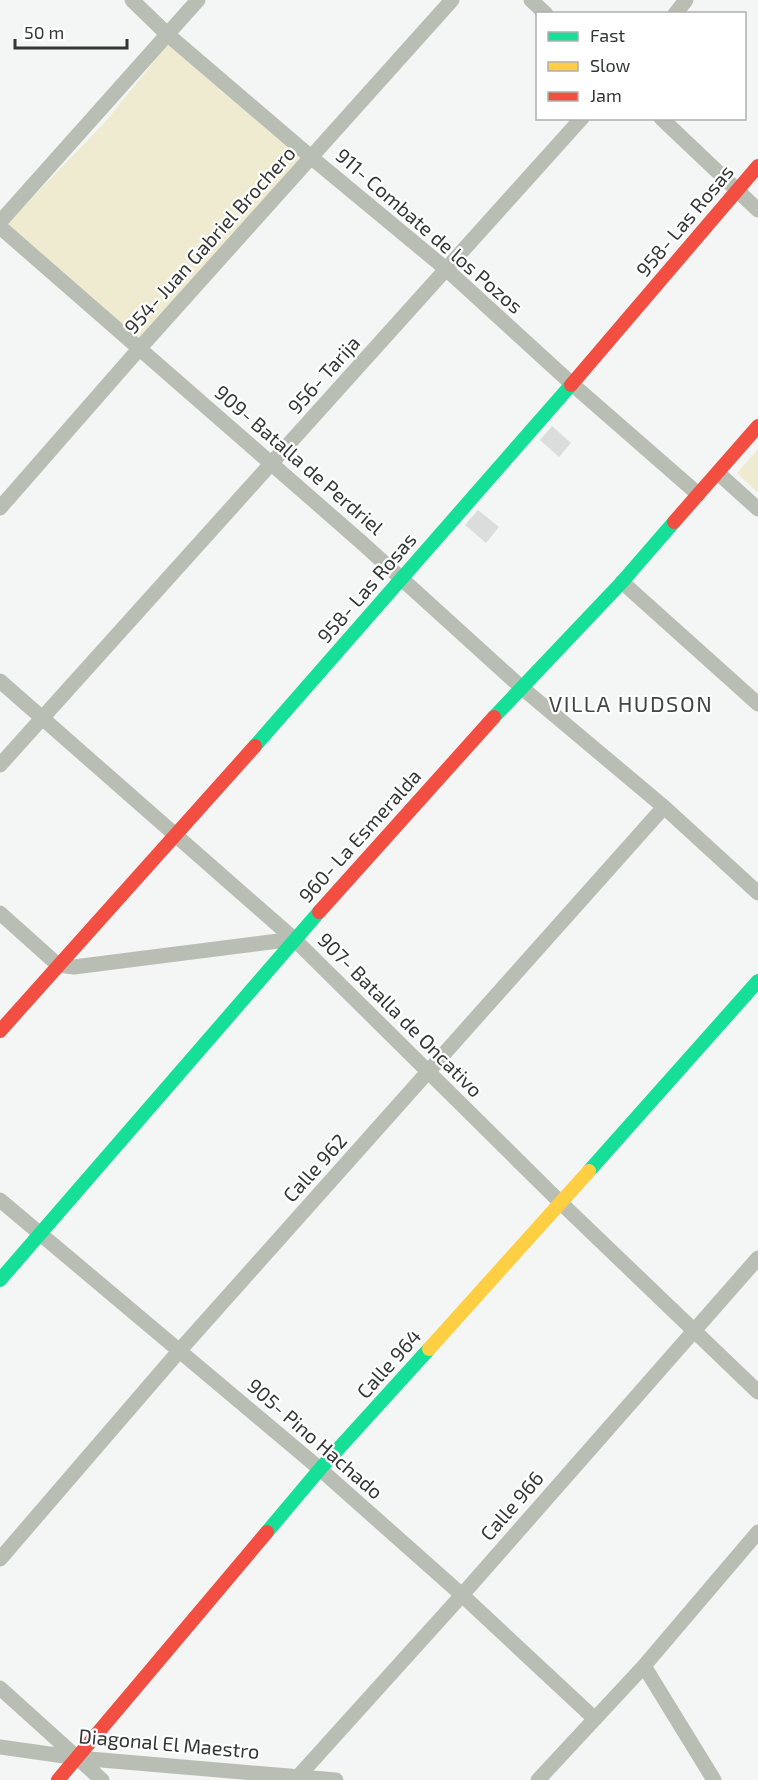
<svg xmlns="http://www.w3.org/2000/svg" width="758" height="1780" font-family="'Exo 2',sans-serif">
	<rect width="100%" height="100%" fill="#f3f6f4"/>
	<path fill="#efebd0" d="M168,44L303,160L139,342L7,224L106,121Z
		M758,449V493L737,473Z"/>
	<path fill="#dadddb" d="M552,426L571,443L559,457L540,440Z
		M478,510L499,527L486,543L465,525Z"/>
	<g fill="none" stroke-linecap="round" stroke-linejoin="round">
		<path stroke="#b9beb5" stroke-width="15" d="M132,0L167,34L312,158L446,269L572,384L698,494
			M531,0L546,14
			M675,14L686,0
			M661,118L758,210
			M0,222L198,0
			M0,227L360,541L521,687L664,807L758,893
			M718,473L758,509
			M0,508L139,349L452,0
			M622,582L758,704
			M0,681L294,939L561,1203L758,1392
			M0,765L582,118
			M0,913L58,965L74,967L294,939
			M0,1200L320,1469L462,1595L595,1719
			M0,1559L180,1350L664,807
			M644,1666L714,1780
			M0,1688L102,1780
			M0,1747L78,1758L336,1780
			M295,1780L462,1595L758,1258
			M538,1780L644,1666L758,1532"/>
		<path stroke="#16e098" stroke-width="14" d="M494,717L622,582L674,522
			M255,746L571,385
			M589,1171L758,981
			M0,1280L319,912
			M267,1532L320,1469L429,1349"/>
		<path stroke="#ffcf43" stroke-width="14" d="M429,1349L589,1171"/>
		<path stroke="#f24e42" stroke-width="14" d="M571,385L758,166
			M674,522L758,426
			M319,912L494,717
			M0,1031L255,746
			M58,1780L267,1532"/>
	</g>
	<g text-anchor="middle" stroke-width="4.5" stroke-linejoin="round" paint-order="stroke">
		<g font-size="20" fill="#353736" stroke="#fff">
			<text transform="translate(685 221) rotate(-50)" y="7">958- Las Rosas</text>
			<text transform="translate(429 231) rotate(41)" y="7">911- Combate de los Pozos</text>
			<text transform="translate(210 240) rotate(-48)" y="7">954- Juan Gabriel Brochero</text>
			<text transform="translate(324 375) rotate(-48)" y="7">956- Tarija</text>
			<text transform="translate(299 460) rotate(41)" y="7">909- Batalla de Perdriel</text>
			<text transform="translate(367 588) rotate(-49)" y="7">958- Las Rosas</text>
			<text transform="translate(360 836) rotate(-48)" y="7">960- La Esmeralda</text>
			<text transform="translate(400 1015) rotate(45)" y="7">907- Batalla de Oncativo</text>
			<text transform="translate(315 1168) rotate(-48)" y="7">Calle 962</text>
			<text transform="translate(389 1364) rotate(-48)" y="7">Calle 964</text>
			<text transform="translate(315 1439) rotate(41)" y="7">905- Pino Hachado</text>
			<text transform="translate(512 1506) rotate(-49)" y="7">Calle 966</text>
			<text transform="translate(169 1744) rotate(5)" y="7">Diagonal El Maestro</text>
		</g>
		<g font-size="22" letter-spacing="1.5" fill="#414643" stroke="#fff">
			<text x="631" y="712">VILLA HUDSON</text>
		</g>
	</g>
	<rect x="536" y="12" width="210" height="108" fill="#ffffff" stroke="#aeafaf" stroke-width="1.5"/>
	<rect x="548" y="32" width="30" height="9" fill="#16e098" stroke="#aeafaf" stroke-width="1.5"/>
	<text x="590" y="42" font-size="18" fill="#353736">Fast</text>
	<rect x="548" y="62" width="30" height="9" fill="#ffcf43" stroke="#aeafaf" stroke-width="1.5"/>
	<text x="590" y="72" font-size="18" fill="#353736">Slow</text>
	<rect x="548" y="92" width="30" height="9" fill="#f24e42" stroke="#aeafaf" stroke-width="1.5"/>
	<text x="590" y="102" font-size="18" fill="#353736">Jam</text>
	<path d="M15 39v9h112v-9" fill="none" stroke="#353736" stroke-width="3"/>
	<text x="24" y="39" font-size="18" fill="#353736" stroke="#ffffff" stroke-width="4.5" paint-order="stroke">50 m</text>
</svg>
